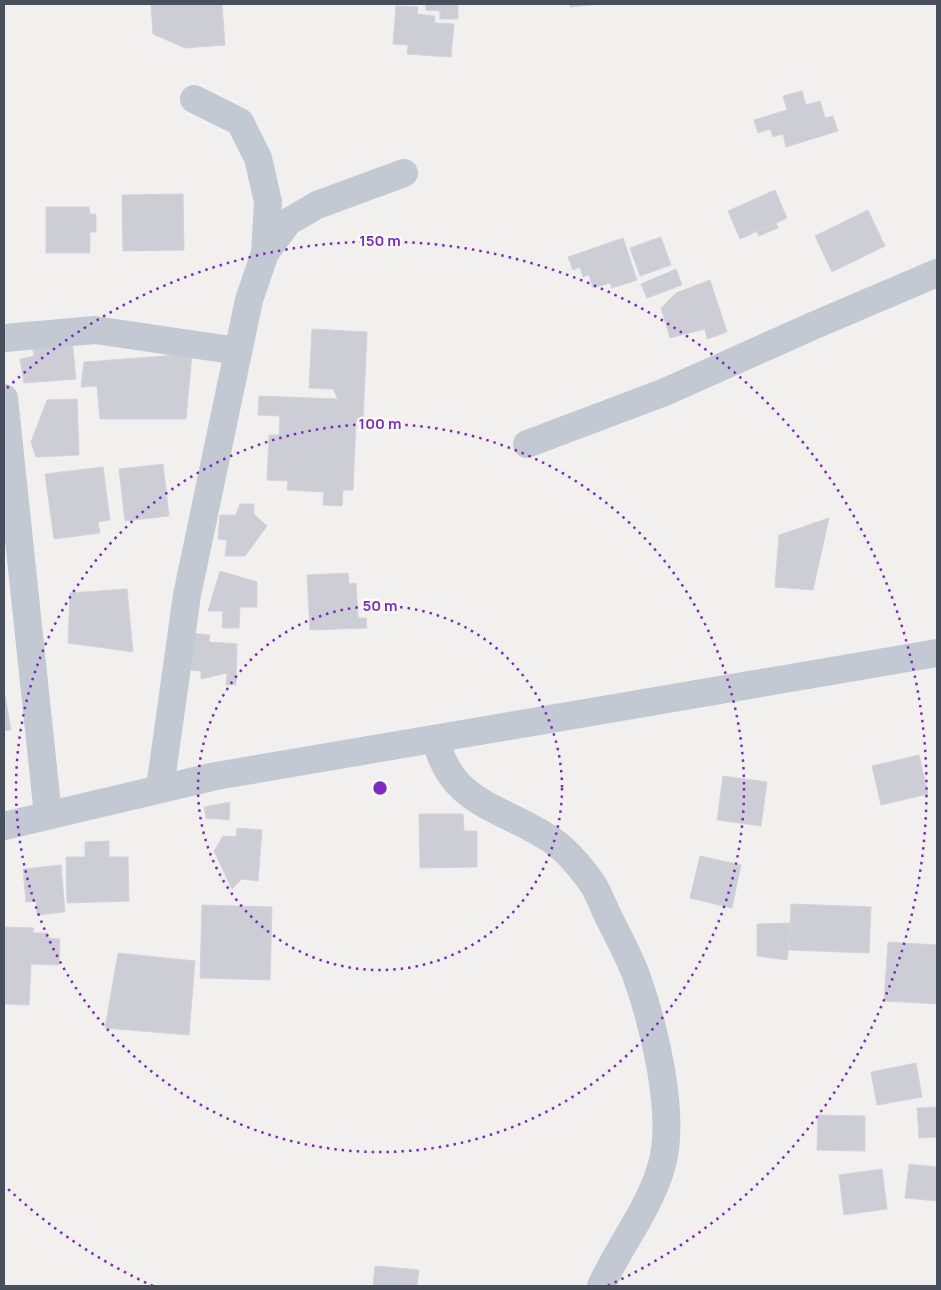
<svg xmlns="http://www.w3.org/2000/svg" width="941" height="1290" font-family="Manrope,sans-serif">
	<rect width="100%" height="100%" fill="#f2f0ef"/>
	<path fill="#cccdd5" stroke="#d3d4da" d="M151,4H222L225,45L185,48L153,34Z
		M426,4H458V19H440V11L426,10Z
		M570,4H601L570,7Z
		M396,6L418,7L417,14L435,16L434,23L454,24L451,57L407,54L408,45L393,44Z
		M802,91L806,105L820,101L825,118L833,116L838,131L786,147L783,134L773,137L770,129L758,133L754,120L787,110L783,96Z
		M775,190L787,218L740,239L728,211Z
		M183,194L184,250L123,251L122,195Z
		M46,207H89L90,214H96V232H90V253H46Z
		M868,210L885,246L832,272L815,236Z
		M776,223L778,228L759,236L757,232Z
		M661,237L671,265L640,276L630,248Z
		M623,238L637,280L612,288L610,283L593,288L589,275L583,277L580,267L573,270L568,257Z
		M676,269L682,285L647,298L641,284Z
		M710,280L727,332L707,339L705,329L670,338L661,308L676,293Z
		M312,329L367,332L363,421H356L353,490H343L342,506L323,505L324,492L287,490L288,481L267,480L269,435H279L280,416L258,415L259,396L338,399L333,389L309,388Z
		M72,340L76,379L24,383L20,359L34,356L32,344Z
		M192,354L186,419H100L97,386L81,387L84,362Z
		M77,399L79,455L36,457L31,442L47,400Z
		M163,464L169,516L125,521L119,469Z
		M103,467L110,520L98,522L100,533L54,539L45,474Z
		M240,504H254V514L267,526L245,556H225L227,540L218,539L220,515H236Z
		M829,518L813,590L775,587L779,535Z
		M220,571L257,582V607H240L239,628H222L223,611H208Z
		M348,573L349,584L356,583L358,618H366L367,628L310,630L307,575Z
		M127,589L133,652L68,643L70,593Z
		M190,633L210,635L209,642L237,644L236,685H226L227,673L201,679V671L187,670Z
		M4,690L11,730L4,731Z
		M919,755L928,794L881,805L872,766Z
		M723,776L767,782L761,826L717,820Z
		M230,802L229,820L206,818L204,807Z
		M419,814H463L464,831H477V867L420,868Z
		M237,828L262,830L258,881L242,879L232,889L214,851L223,836L236,837Z
		M109,841V857H128L129,901L67,903L66,857H85V842Z
		M700,856L741,865L732,908L690,898Z
		M61,865L65,912L37,915L36,901L26,902L23,869Z
		M791,904L871,907L869,953L789,950Z
		M202,905L272,907L270,980L200,978Z
		M792,923L787,960L757,956V924Z
		M4,927L34,928L33,933H48V938L60,939L59,965L31,964L29,1005L4,1004Z
		M888,942L937,945V1004L884,1001Z
		M118,953L195,961L189,1035L105,1028Z
		M916,1063L922,1097L877,1105L871,1072Z
		M937,1107V1137L919,1138L917,1108Z
		M818,1115L865,1116V1151L817,1150Z
		M909,1164L937,1167V1201L905,1198Z
		M882,1169L887,1209L844,1215L839,1175Z
		M375,1266L419,1270L417,1286H373Z"/>
	<g fill="none" stroke-linecap="round" stroke-linejoin="round">
		<path stroke="#c3c9d3" stroke-width="28" d="M194,99L240,122L258,158L268,202L265,253
			M4,338L95,330L238,351
			M4,398L48,815
			M527,444L665,392L815,325L937,273
			M436,739C450,805 503,807 550,839C567,850 583,870 594,886C599,895 603,905 607,914C617,934 628,954 636,975C654,1025 677,1117 661,1168C648,1211 619,1246 601,1286
			M160,788L187,595L249,300L265,253L288,222L317,205L404,173
			M4,826L216,776L937,653"/>
	</g>
	<g fill="none" stroke="#7b2cbf" stroke-width="2.5" stroke-dasharray="2.5 5">
		<circle cx="380" cy="788" r="182"/>
		<circle cx="380" cy="788" r="364"/>
		<path d="M153 1286A547 547 0 0 1 7 1188M7 388A547 547 0 1 1 607 1286"/>
	</g>
	<circle cx="380" cy="788" r="8" fill="#7b2cbf" stroke="#fff" stroke-width="2.5"/>
	<g font-size="15" text-anchor="middle" font-weight="bold" fill="#7b2cbf" stroke="#fff" stroke-width="4.5" stroke-linejoin="round" paint-order="stroke">
		<text x="380" y="246">150 m</text>
		<text x="380" y="429">100 m</text>
		<text x="380" y="611">50 m</text>
	</g>
	<rect width="941" height="1290" fill="none" stroke="#484f5c" stroke-width="10"/>
</svg>
